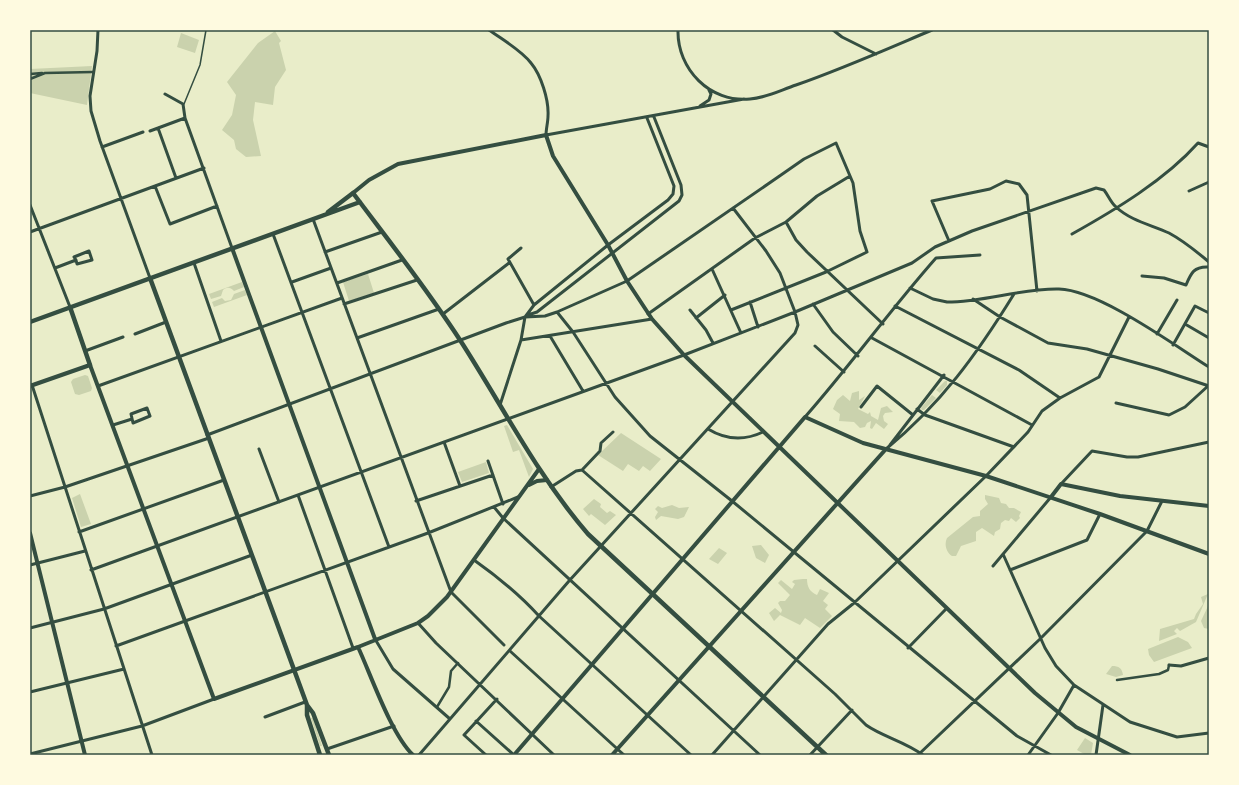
<svg xmlns="http://www.w3.org/2000/svg" width="1239" height="785" font-family="Overpass,sans-serif">
	<rect width="100%" height="100%" fill="#e9edc9"/>
	<path fill="#cad2ad" d="M275,31L281,41L279,43L286,70L275,87L273,105L255,102L253,120L261,156L246,157L236,149L234,140L222,130L232,115L236,95L227,82L258,43Z
		M181,33L199,40L195,53L177,47Z
		M92,66L87,105L30,93V69Z
		M368,274L374,293L349,301L343,282Z
		M242,282L244,287L234,291C230,287 227,287 223,290L221,296L211,299L209,294Z
		M245,290L247,295L214,307L212,302L222,298L225,301L231,300L234,294Z
		M85,375L88,376L92,388L91,391L79,395L75,394L71,382L73,379Z
		M945,381H947V385L940,393L936,390Z
		M859,391V400L865,396L858,409L868,414L870,412L871,416L878,420L881,408L887,406L893,412L885,413L883,416L884,421L888,424L884,429L876,423L872,429L870,428L871,421L867,423L865,427L860,428L854,422L839,421L840,414L833,409L837,400L843,395L850,401L852,393Z
		M932,395L936,398L924,410H922L921,408Z
		M507,425L533,469L529,477L519,450L513,452L504,426Z
		M621,433L661,459L650,471L643,466L639,471L628,464L623,471L598,455Z
		M486,462L489,473L462,482L458,472Z
		M80,494L91,524L81,527L72,498Z
		M985,495L999,498L1001,503L1006,504L1009,508H1014L1021,512L1019,516L1020,518L1016,522L1011,518L1009,521L1005,520L1001,523L1000,529L995,532L994,536L982,528L976,532V541L961,546L956,556H952C946,552 944,544 947,538L973,517L980,516V511L988,504L985,499Z
		M594,499L601,504L600,507L607,513L610,511L616,515L605,525L591,514L589,516L583,509Z
		M672,505L679,508L689,507L684,517L678,519L661,516L656,520L655,517L658,512L655,509L658,506L662,508Z
		M761,545L769,555L765,563L756,558L752,546Z
		M719,548L727,553L718,564L709,559Z
		M803,579H807C807,587 810,592 817,595L820,589L829,593L823,601L828,605L825,609L832,616L820,628L805,618L800,625L780,615L774,621L769,613L775,608L781,613L782,610L778,603L780,601H785L790,595L778,583L781,580L792,589L795,584L792,582L794,580Z
		M1208,594L1196,622L1180,631L1177,628L1174,631L1177,634L1159,641L1160,629L1194,619L1196,614L1203,604L1201,597Z
		M1209,604V629L1204,628L1201,621Z
		M1178,637L1188,642L1192,648L1154,662L1149,655L1148,649Z
		M1112,666C1119,666 1122,668 1123,675L1116,677L1106,674Z
		M311,718H313L322,746H320Z
		M1085,738L1093,743L1091,755H1086L1077,750Z"/>
	<g fill="none" stroke-linecap="round" stroke-linejoin="round">
		<path stroke="#344e41" stroke-width="1.5" d="M184,104L200,65L206,30"/>
		<path stroke="#344e41" stroke-width="2.5" d="M30,74L42,73
			M30,79L45,73L93,72
			M1117,680L1159,674L1168,670L1169,665
			M437,707L449,687L451,671L458,663"/>
		<path stroke="#344e41" stroke-width="3" d="M98,30L97,51L90,96L91,111L100,141L150,278
			M489,30C503,40 521,50 531,63C541,75 549,100 548,116C548,122 546,129 546,135L744,99
			M678,30C677,69 710,103 750,99C766,98 781,90 796,85C842,69 887,49 932,30
			M833,30L842,37L876,54
			M165,94L183,104L185,118L232,248
			M700,106L709,100L711,94L709,90
			M158,128L176,178
			M150,131L185,118
			M102,147L143,132
			M155,186L170,224L217,206
			M1189,191L1209,182
			M30,205L70,307
			M313,219L451,592L504,645
			M786,222L796,240L807,252L883,324
			M30,232L204,168
			M273,234L389,547
			M1072,234C1115,210 1165,180 1198,143L1209,147
			M949,241L932,201L990,189L1006,181L1019,184L1027,195L1037,291
			M521,248L508,259L534,305
			M325,252L382,232
			M194,263L221,341
			M55,268L76,260L77,264L92,260L89,251L74,257L76,260
			M712,269L741,333
			M1142,276L1164,278L1186,285C1191,273 1194,266 1209,267
			M292,282L331,268
			M337,283L402,260
			M910,288L933,299L947,302C985,302 1022,288 1059,289C1099,290 1174,345 1209,367
			M973,299L1000,317L1048,343L1087,349L1158,369L1209,386
			M750,302L758,327
			M344,304L417,280
			M813,304L833,332L858,356
			M895,306L1019,370L1060,398
			M690,310L706,330L713,343
			M557,312L573,332L615,397L650,436L732,501L1017,736L1051,755
			M443,314L509,263
			M648,314L755,238L786,222L817,196L850,176
			M528,315L537,312L679,201L682,195L681,185L654,117
			M696,318L725,295
			M1185,324L1209,338
			M135,334L166,322
			M1157,334L1177,300
			M550,336L583,391
			M357,338L439,309
			M872,338L1032,425
			M521,340L652,319
			M1173,345L1195,306L1209,313
			M815,346L844,372
			M85,351L123,337
			M32,385L152,755
			M98,386L342,298
			M1116,403L1169,415L1185,407L1208,386
			M500,405L521,340L525,317L534,305L608,245L668,200L673,194L674,186L647,118
			M861,407L877,386L913,415
			M147,408L150,416L133,423L131,414Z
			M917,409L925,415L1014,447
			M805,417C850,366 890,310 936,258L980,255
			M113,425L132,419
			M708,429C726,440 744,441 763,432
			M207,435L506,323L525,317L545,316L557,312L627,281L781,175L804,159L836,143L853,183L860,231L867,252L826,272L731,310
			M444,442L460,486
			M890,445L944,375
			M259,449L279,502
			M886,449C941,404 977,354 1014,294
			M488,461L503,504
			M582,470L600,451L601,443L613,432
			M1061,484L1092,451L1127,457H1138L1209,442
			M551,487L576,471L582,470L835,694L866,725C883,737 904,741 923,755
			M298,495L353,648
			M30,496L65,487L209,438
			M416,501L493,475
			M494,507L503,518L760,755
			M79,532L224,480
			M1003,554L1045,648L1056,666L1074,685L1130,722L1177,737L1209,733
			M474,560C498,577 519,594 539,616L691,755
			M30,565L85,551
			M993,566L1051,497
			M91,570L684,355L795,312L912,263L935,247L972,231L1096,188L1104,190C1108,195 1111,203 1116,207C1131,221 1152,225 1169,233C1184,241 1196,251 1209,262
			M1010,570L1087,540L1100,514
			M418,623L436,643L554,755
			M30,628L104,609L252,555
			M375,639L393,669L450,719
			M116,646L428,533L518,497
			M908,648L946,609
			M510,651L624,755
			M1169,665L1181,666L1209,658
			M30,692L124,669
			M265,717L305,702
			M476,721L514,755
			M327,749L394,726
			M30,754L142,726L214,699
			M419,755L569,581L795,333L798,325L795,312L780,273L766,251L733,208
			M486,755L464,735L497,699
			M712,755L828,624L854,603L986,476L1028,432L1042,411L1060,398L1099,377L1129,317
			M810,755L852,710
			M918,755L1040,639L1147,531L1162,501
			M1028,755L1058,713L1074,685
			M1096,755L1103,705"/>
		<path stroke="#344e41" stroke-width="4" d="M353,193L369,180L398,164L546,135L553,156L608,245L627,281L652,319L684,355L1035,693L1076,727L1130,755
			M232,248L375,639
			M90,365L214,699L358,647L418,623L428,616L447,597L539,469
			M529,485L537,481L547,480
			M1051,497L1061,484L1120,496L1209,506
			M30,533L85,755
			M358,647C371,675 391,734 413,755
			M514,755L805,417L863,443L986,476L1100,514L1209,554
			M612,755L886,449"/>
		<path stroke="#344e41" stroke-width="4.5" d="M328,212L353,193C389,241 427,289 460,340C502,405 537,475 588,534L826,755
			M150,278L307,705V715L320,755
			M30,322L360,202
			M30,386L90,365L70,307
			M307,705L313,713L329,755"/>
	</g>
	<rect width="1239" height="785" fill="none" stroke="#fefae0" stroke-width="62"/>
	<rect x="31" y="31" width="1177" height="723" fill="none" stroke="#344e41" stroke-width="1.5"/>
</svg>
